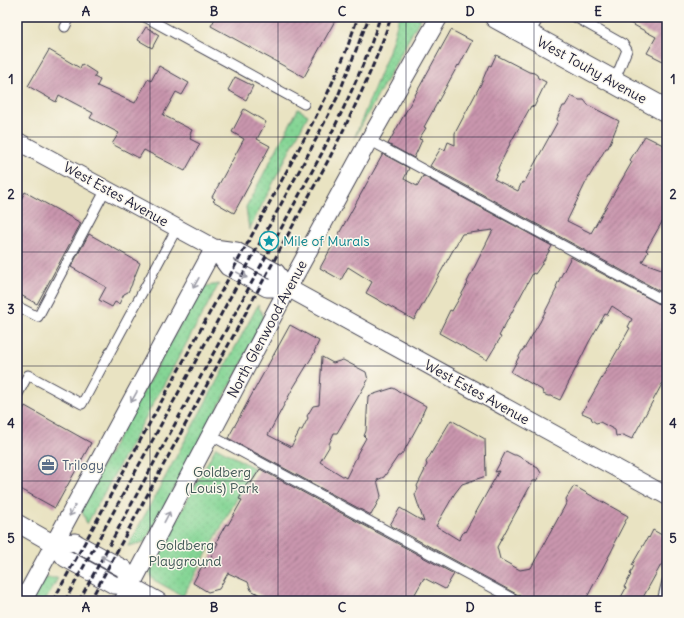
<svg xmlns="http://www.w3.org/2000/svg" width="684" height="618" font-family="Delius,sans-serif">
	<defs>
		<pattern id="green-dots" width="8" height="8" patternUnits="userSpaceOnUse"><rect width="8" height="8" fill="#85d595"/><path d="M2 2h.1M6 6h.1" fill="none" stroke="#73b781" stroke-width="1.8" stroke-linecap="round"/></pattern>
		<pattern id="building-hatch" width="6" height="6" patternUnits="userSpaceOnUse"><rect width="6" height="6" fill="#c995ad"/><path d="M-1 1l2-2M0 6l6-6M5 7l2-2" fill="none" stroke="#a3798e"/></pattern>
	</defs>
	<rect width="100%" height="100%" fill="#fbf7ec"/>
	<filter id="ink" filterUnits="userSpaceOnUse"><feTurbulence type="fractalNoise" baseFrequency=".025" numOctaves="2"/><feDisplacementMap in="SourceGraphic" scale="8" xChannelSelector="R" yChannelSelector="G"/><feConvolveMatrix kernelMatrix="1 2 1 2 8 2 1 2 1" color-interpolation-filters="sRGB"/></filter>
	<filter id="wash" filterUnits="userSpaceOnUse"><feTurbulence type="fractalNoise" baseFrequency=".012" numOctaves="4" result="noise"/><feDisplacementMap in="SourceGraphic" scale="16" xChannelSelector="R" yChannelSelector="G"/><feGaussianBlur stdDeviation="0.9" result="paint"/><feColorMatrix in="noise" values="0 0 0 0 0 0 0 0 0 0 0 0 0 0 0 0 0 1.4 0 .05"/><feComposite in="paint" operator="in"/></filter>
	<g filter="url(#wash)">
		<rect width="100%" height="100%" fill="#e9e3c2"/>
		<path fill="url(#green-dots)" stroke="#547c68" d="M399,17H421L354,139L389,51Z
			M298,109L308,115L249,230L246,207Z
			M219,284L87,524L80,506L201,287Z
			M258,305L265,321L145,542L128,546Z
			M216,447L254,468L183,596L152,579L150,572L153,564Z
			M44,578H58L45,601H31Z"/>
		<g id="blocks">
			<path fill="url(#building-hatch)" d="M216,17H337L304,77L211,26Z
				M619,17H667V63L647,53L656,37Z
				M146,27L159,35L152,48L138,40Z
				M451,30L472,41L459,66L458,65L424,127L426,128L419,139L422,140L414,158L388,144Z
				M49,50L80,68L82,64L96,73L94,77L100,80L97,86L135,103L148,79L151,81L159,66L189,83L182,95L176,92L163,115L192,130L190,134L191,137L190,139L200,144L185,171L144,150L139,158L112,144L119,133L90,118L93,113L59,95L56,102L28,86Z
				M496,55L529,72L534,73L537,75L538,78L546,82L534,107L531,106L512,140L498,168L499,170L494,179L518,191L522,182L524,183L558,121L557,119L563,106H565L571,96L579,100H584L588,105L619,121L608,148H606L586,182L567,221L591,233L632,162L630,160L638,147L645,136L667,147V223L662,222L646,250L648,252L642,262L667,271V295L430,166L441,148L445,150L448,142L455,145V133L483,80V79L489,65L491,66Z
				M235,77L253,86L246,100L228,90Z
				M244,109L266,122L257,139L270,146L234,213L213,201L215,199L212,197L244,139L232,132Z
				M383,154L409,168L404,179L417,186L423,176L552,246L540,267L535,274L533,273L499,336L501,337L487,360L439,333L450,310L452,311L468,283L467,282L493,230L462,234L414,320L366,293L372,282L348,267L341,280L320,268Z
				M25,192L81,223L37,304L17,293V206Z
				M89,234L140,263L132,283V284L128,292L124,294L119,304L115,302L112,307L99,300L106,287L71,267Z
				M571,257L667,308V375L632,439L623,435L616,436L615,430L600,422L596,423L592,420L591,417L582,413L630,328L628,327L632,319L612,306L607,315L605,314L589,342L560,400L551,396H548L543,394L542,390L511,372L523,349H524L540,322L557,288L556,287L560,278Z
				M290,325L319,341L314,352H315L292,390L268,435L291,447L300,430H302L308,418L307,416L313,406L319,405L322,357L333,363L343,360L366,372L368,380L337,433H334L329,444V447L320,462L346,478L357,456V454L366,438L364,436L366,431L368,396L393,388L426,406L421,417L422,418L404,451L400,456H398L384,477L377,480L381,496L371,515L228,438Z
				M25,406L91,443L55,508L17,487V422Z
				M451,420L485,439L486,476L462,484L455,493L436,526L459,540L464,531L465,532L499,471L495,472L506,451L514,455H516L535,465L534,466L538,468L541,473L536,481H533L497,547L500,559L520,570L531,568L567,502L566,499L574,486L628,516L614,543L615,544L611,552L585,601H523L520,596L390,525L400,508L424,522L415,495L418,489L417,486L425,470H424L427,465L426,462Z
				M260,469L454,574L445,589L424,578L411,601H271L251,590L248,582L228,573L219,589L208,592L193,583L202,566L205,568L218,543L216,542L226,524L228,525L242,500L239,499L248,482L251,483Z
				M653,530L667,538V554L641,601H619L626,588L624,587L631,575L630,574L634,566L632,565L648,537L649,538Z"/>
		</g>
	</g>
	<g filter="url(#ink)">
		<use href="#blocks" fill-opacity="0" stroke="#403f4f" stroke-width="1"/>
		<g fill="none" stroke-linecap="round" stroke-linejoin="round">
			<g stroke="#403f4f" stroke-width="11">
				<path id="service" d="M145,17L304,104
					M575,17L623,44L627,50L614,82
					M65,27L70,17
					M529,35L539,17
					M369,140L667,302
					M17,306L38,317L106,189
					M17,396L28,375L82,404L177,228
					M210,435L517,601
					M662,601L667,581"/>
			</g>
			<g stroke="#403f4f" stroke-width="19">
				<path id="minor" d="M17,141L214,248L236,251L276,272L288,288L667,496
					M214,248L228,267L267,288H288
					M17,523L54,544L65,558L114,585L131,586L158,601
					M54,544L75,542L78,544L124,569L131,586
					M23,601L214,248
					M123,601L288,288L369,140L439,17"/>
			</g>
			<g stroke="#403f4f" stroke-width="24">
				<path id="tertiary" d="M496,17L667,111"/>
			</g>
			<use href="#service" stroke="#fff" stroke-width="9"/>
			<use href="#minor" stroke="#fff" stroke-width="17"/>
			<use href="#tertiary" stroke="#fff" stroke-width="22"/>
			<path stroke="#22223b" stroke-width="3" stroke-dasharray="6 3" stroke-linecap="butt" d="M53,601L302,143L326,97L345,54L358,17
				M65,601L311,149L338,96L369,17
				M79,601L322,153C343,109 366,64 380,17
				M90,601L330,157C353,111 375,66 391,17"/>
		</g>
		<defs><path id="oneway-shaft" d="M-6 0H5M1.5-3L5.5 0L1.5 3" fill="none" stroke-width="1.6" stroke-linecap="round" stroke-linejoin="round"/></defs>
		<g stroke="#9c9ca7">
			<use href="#oneway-shaft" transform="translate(242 275) rotate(29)"/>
			<use href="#oneway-shaft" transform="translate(196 283) rotate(119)"/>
			<use href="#oneway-shaft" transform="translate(134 397) rotate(119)"/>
			<use href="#oneway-shaft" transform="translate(72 511) rotate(118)"/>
			<use href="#oneway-shaft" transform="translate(167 517) rotate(-62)"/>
			<use href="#oneway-shaft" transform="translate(106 559) rotate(-151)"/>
		</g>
	</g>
	<path fill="none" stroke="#22223b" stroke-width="1" stroke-opacity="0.55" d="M150,17V601M278,17V601M406,17V601M534,17V601M17,137H667M17,252H667M17,366H667M17,481H667"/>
	<defs>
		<g id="sight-ring" transform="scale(1)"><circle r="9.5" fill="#fbf7ec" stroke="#0f9aa8" stroke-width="1.5"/><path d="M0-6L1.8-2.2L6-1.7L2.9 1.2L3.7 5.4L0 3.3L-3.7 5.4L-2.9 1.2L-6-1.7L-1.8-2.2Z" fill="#0f9aa8"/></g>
		<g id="office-ring" transform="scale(1)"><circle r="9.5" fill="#fbf7ec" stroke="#5c6f8a" stroke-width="1.5"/><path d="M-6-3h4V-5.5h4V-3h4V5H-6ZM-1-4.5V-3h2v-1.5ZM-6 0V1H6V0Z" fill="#5c6f8a"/></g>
	</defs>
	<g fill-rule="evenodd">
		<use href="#sight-ring" x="269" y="241"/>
		<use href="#office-ring" x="48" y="465"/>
	</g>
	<g text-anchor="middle" stroke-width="3" stroke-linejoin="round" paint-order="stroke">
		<g font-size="14" fill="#22223b" stroke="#fbf7ec">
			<text transform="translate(592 70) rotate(29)" y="5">West Touhy Avenue</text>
			<text transform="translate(116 194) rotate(29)" y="5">West Estes Avenue</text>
			<text transform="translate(267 329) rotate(-62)" y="5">North Glenwood Avenue</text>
			<text transform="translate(477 392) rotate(29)" y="5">West Estes Avenue</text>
		</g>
		<g font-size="14" fill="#0d838f" stroke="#fbf7ec" text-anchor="start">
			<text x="283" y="246">Mile of Murals</text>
		</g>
		<g font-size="14" fill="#4e5e75" stroke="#fbf7ec" text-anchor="start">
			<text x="62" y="470">Trilogy</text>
		</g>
		<g font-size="14" fill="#405856" stroke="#fbf7ec">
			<text x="222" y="477">Goldberg<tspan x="222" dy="16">(Louis) Park</tspan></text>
			<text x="185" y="550">Goldberg<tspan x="185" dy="16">Playground</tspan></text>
		</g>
	</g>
	<rect width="684" height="618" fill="none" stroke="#fbf7ec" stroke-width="44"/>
	<rect x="22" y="22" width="640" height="574" fill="none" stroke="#22223b" stroke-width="1.5"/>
	<g font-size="13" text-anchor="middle" font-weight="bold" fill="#22223b">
		<text x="86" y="16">A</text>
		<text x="214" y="16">B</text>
		<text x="342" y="16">C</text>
		<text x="470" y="16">D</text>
		<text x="598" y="16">E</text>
		<text x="11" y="84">1</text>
		<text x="673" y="84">1</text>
		<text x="11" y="199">2</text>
		<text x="673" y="199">2</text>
		<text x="11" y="314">3</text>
		<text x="673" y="314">3</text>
		<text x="11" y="428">4</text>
		<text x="673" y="428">4</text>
		<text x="11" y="543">5</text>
		<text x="673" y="543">5</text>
		<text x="86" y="612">A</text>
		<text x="214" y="612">B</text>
		<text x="342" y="612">C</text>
		<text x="470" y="612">D</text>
		<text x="598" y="612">E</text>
	</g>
</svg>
